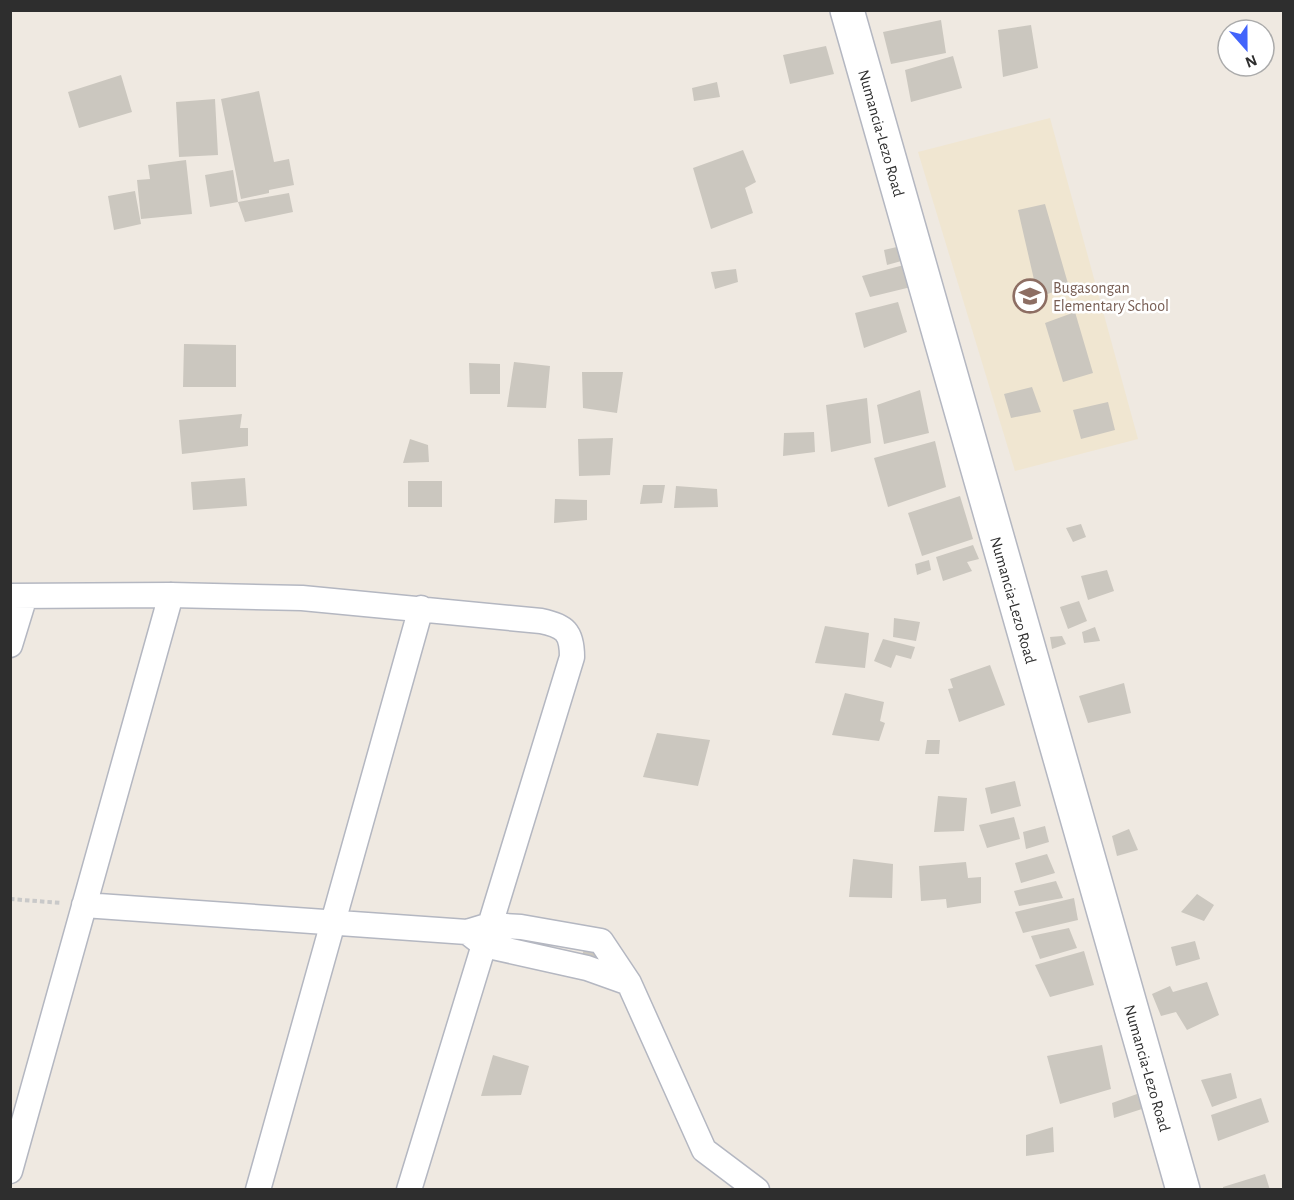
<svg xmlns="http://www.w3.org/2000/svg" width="1294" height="1200" font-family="'Alegreya Sans',sans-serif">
	<rect width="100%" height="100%" fill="#efe9e1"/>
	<path fill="#f0e6d1" d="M1050,118L1138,439L1015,471L918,152Z"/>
	<path fill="#cbc7bf" d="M941,20L946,53L891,64L883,32Z
		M1031,25L1038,68L1003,77L998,30Z
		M826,46L834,74L790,84L783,55Z
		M953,56L962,88L911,102L905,70Z
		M121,75L132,112L79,128L68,92Z
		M717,82L720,97L694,101L692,88Z
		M259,91L274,162L289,159L294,185L269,190V193L241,199L221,99Z
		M215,99L218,155L179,157L176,102Z
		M743,150L756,182L745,188L753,213L711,229L693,168Z
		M186,160L192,214L141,219L137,180L150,179L148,165Z
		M233,170L238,202L210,207L205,175Z
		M135,191L141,224L114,230L108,196Z
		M289,193L293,212L245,222L238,202Z
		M1045,204L1069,287L1038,297L1018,210Z
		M901,246L905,260L887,265L884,250Z
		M904,265L911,287L870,297L862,276Z
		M736,269L738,282L715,289L711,272Z
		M898,302L907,332L864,348L855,313Z
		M1075,312L1093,373L1063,382L1045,323Z
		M184,344L236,345V387H183Z
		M514,362L550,366L546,408L507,407Z
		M469,363L500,364V394H470Z
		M582,372H623L617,413L583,408Z
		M1032,387L1041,412L1011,418L1004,394Z
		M920,390L929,433L884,444L877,405Z
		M867,398L871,443L831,452L826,405Z
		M1108,402L1115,430L1081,439L1073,410Z
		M242,414L240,428H248V446L182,454L179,420Z
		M814,432L815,452L783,456L784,433Z
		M613,438L610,475L579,476L578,439Z
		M410,439L428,445L429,462L403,463Z
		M935,441L946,487L888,507L874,458Z
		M245,478L247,506L193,510L191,482Z
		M408,481H442V507H408Z
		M643,485H665L662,503L640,504Z
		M676,486L717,489L718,507L674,508Z
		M960,496L973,539L922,556L908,513Z
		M555,499L587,500V520L554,523Z
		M1081,524L1086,537L1073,542L1066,528Z
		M973,545L979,559L967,562L972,571L943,581L936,557Z
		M929,560L931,570L917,575L915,564Z
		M1107,570L1114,591L1088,600L1081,576Z
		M1079,601L1087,621L1068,629L1060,607Z
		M894,618L920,622L916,641L893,637Z
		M825,626L869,633L865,668L815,663Z
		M1095,627L1100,641L1084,643L1082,632Z
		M1062,636L1066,644L1052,649L1050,637Z
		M883,639L915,647L911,659L896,655L891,668L874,661Z
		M990,665L1005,705L959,722L948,689L953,688L950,679Z
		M1124,683L1131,713L1088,723L1079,696Z
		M845,693L884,702L880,721L885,723L879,741L832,735Z
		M657,733L710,740L698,786L643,777Z
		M927,740H940L939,754H925Z
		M1015,781L1021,806L991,814L985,788Z
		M938,796L967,798L964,831L934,832Z
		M1014,817L1020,839L987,848L979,825Z
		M1045,826L1049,842L1026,849L1023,832Z
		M1129,829L1138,850L1117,856L1112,836Z
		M1047,854L1055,873L1021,883L1015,863Z
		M853,859L893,864L892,898L849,897Z
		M966,862L968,878L981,877V903L947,908L946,899L921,901L919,866Z
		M1056,881L1063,898L1019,906L1014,891Z
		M1197,894L1214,905L1204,921L1181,912Z
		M1074,898L1078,920L1023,933L1015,912Z
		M1069,928L1077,948L1040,959L1031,936Z
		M1195,941L1200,959L1176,966L1171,947Z
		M585,947L600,951L596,962L581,958Z
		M1084,951L1094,985L1050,997L1035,965Z
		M1207,982L1219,1015L1187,1030L1176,1012L1161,1016L1152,994L1170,986L1173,992Z
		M1102,1045L1111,1089L1060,1104L1047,1056Z
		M493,1055L529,1066L521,1095L481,1096Z
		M1231,1073L1237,1098L1212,1107L1201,1080Z
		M1137,1094L1142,1109L1114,1118L1112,1103Z
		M1261,1098L1269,1122L1218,1141L1211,1115Z
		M1053,1127L1054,1152L1026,1156V1135Z
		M1265,1174L1270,1190H1223V1187Z"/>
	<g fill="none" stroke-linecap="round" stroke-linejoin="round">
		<g stroke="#b4b7c1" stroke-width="27">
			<path id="minor" d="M10,596L171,595L302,598L541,621C565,626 572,632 572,657L409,1190
				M10,645L25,596
				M84,905L467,932L490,925L521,927L601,941L629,983L704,1150L757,1190
				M471,935L484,945L587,968L629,983
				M10,1171L171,595
				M258,1190L421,608"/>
		</g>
		<g stroke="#b4b7c1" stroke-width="36">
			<path id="secondary" d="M847,10L1183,1190"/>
		</g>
		<path stroke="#c9c9c9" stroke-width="4" stroke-dasharray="4.5 3" stroke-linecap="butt" d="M10,899L62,903"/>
		<use href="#minor" stroke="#fff" stroke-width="24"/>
		<use href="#secondary" stroke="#fff" stroke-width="33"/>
	</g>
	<defs>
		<g id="school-ring" transform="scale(1.725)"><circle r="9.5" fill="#fff" stroke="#8d6e63" stroke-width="1.5"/><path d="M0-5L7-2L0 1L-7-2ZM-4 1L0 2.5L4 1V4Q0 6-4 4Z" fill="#8d6e63"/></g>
	</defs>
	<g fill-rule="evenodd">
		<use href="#school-ring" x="1030" y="296"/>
	</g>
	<g text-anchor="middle" stroke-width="5" stroke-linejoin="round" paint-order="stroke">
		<g font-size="16" fill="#2e2e2e" stroke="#fff">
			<text transform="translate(882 133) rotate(74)" y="6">Numancia-Lezo Road</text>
			<text transform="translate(1014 600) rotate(74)" y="6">Numancia-Lezo Road</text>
			<text transform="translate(1148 1068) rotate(74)" y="6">Numancia-Lezo Road</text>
		</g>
		<g font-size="16" fill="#785e54" stroke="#fff" text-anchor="start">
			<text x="1053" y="293">Bugasongan<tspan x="1053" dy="18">Elementary School</tspan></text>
		</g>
	</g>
	<rect width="1294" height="1200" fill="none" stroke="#2e2e2e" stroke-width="24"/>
	<g transform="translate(1246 48) rotate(159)"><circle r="28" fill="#ffffff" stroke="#ababab" stroke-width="1.5"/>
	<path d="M0-4.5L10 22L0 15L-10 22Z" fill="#4264fb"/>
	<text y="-9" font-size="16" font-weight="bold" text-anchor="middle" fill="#2e2e2e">N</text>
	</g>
</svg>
